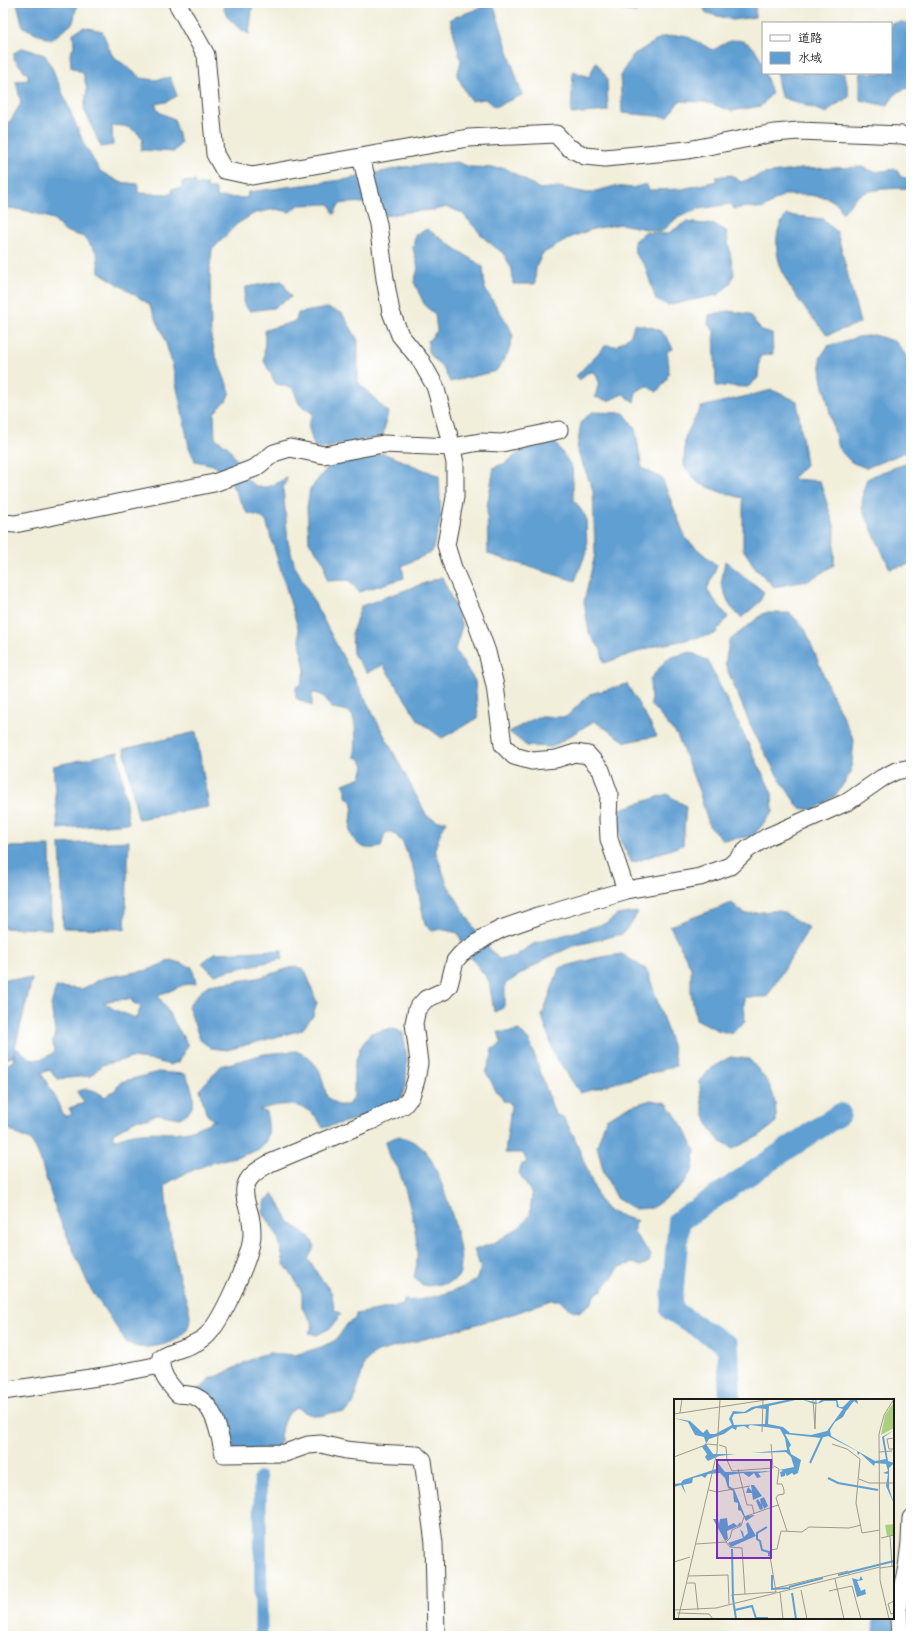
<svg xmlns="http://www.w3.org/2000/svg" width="914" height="1639" font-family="Mali,'LXGW WenKai TC',sans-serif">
	<rect width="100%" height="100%" fill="#fff"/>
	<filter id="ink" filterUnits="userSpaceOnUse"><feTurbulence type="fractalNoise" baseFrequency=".025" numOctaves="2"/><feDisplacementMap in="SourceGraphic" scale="8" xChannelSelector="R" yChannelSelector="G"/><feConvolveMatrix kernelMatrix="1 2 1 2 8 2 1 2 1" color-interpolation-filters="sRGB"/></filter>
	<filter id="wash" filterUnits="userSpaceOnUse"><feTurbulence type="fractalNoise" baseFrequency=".012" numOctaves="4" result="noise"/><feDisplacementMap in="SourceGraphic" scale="16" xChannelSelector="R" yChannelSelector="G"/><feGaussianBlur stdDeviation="0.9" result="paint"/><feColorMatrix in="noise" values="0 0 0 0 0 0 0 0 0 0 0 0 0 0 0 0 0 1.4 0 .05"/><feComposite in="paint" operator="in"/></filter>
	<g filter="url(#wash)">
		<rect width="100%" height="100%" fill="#f1eeda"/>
		<path fill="#609fd2" stroke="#3e5e77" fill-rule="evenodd" d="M17,3H77V5L73,23L51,40L23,27Z
			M223,3H253L249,34C237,28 224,18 223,3Z
			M493,3L522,95L495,107L485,99L471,101L457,76L461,61L450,19Z
			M616,3H644L636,12L620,10Z
			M702,3H756L755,17L733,20L706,13Z
			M902,22L911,24V87L897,92L887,106L860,100V73H891V23Z
			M84,27L102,31L112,55L141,78L155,80L170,77L177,96L166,102L155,104L159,112L174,119L181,143L174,152L141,150L143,139C135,129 125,124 112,126L113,145L101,147L84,109L87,89L83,73L71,67L70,54L74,46L73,33Z
			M684,35L713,50C719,47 725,43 730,41C750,36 763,55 763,73H765L772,93L761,106L732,111L705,102L679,101L668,117L622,113L620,76L633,55L662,37Z
			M23,48L45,55L53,70L84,144L100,171L119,182L138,184V193L172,194V189L182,188V182L195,181V185L207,184V189H216V197L247,198L248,192L349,179L404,167L457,162L470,167L505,168L540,189L558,187L588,193L615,186L632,188L646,184L649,190L682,189L717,181L716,177L731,175L741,182L764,174L801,169L862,167L875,172L896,169L901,177L911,179V188C893,189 871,187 856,197C851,202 849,208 842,213L839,205L828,198L809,195H784L762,209L749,207L734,209L731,204L699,209L679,216L661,232L621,224L593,229L572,237L542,254L536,268L535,284H513L512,270L504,254L486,240L462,213L448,207L434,210L407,212L385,216C369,200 361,202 339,204L334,215L330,204L298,205L290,212L275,209L255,213L237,224L212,250L210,267L211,337L215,354L230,392L226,401L214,413L215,438C219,441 225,444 228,447C237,458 245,486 261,487C270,488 280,481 288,477L283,488L288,542L295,566L427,816L438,821H447L440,834L435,849L447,884L481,939L499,959L515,956L535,943L607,923L617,915L637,912L634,920L622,934L573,946L547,958L505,984V1002L503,1008L494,1012L489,981L466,951L458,933L440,929L433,931L425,925L415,873L403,843L393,832L385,833L381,847C366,851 355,847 350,831L353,803L346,797V789L343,784L361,777L364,766L360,759L355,757C355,747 358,720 350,713C344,709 337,709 331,708C327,699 323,693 312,693V706L296,698V687L301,684L305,671L298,628L266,521L259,516L247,513L226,474L213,465L195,461L189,447L172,363L163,334L149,304L99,272L97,253L84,237L64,231L53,219L28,211L3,207V133L21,103L16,81L28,80V75L14,59V53Z
			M596,62L607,78L608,111L571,114L573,71L589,77Z
			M776,73H845L849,97L834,106L827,113L781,97Z
			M786,215L823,219L837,232L860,323L827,335C804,308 769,270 778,231C779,226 783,220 786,215Z
			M686,222L716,225L726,231L734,274L730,284L718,295L668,305L656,300L645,266L635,254L634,241L645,232L667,234Z
			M427,229L483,267L485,289L508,324L513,336L508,353L496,371L450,382L444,370L428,352V341L437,331L435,314L425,306L414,282L418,268L413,248L415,235Z
			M282,281L291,297L273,308L250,311L243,303L246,287Z
			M327,308L342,313L358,340V382L388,412L383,436L315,450L308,425L313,414L299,404L293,388L276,384L264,361L265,330L296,321L298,313Z
			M728,311L749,314L762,331L772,334L773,354L760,356L758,378L748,387L716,386L714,331L708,325L709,315Z
			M634,324C656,328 663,327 673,349L667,351C670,371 671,377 657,392L646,386L636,392L634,402L623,394L608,401L595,397L599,382L595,372L587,373L580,380L576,376L606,345L616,346L631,335Z
			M875,335L896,342L907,357V375L911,381V450L866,468L851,462L838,448L822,378L820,358L828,346L858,337Z
			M772,390L797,401L806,465L792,479L820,481L835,529L834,565L808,581L774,587L756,569L743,549V498L723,493L698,483L684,466L685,437L701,407Z
			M592,412L624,413L635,428L642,468L662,478L686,539L717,566L707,590L728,617L715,634L655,646L604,663L601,650L589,633L584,602L595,554L593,490L577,450L581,422Z
			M555,442L572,467L574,500L586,517L587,550L575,581L488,554L487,506L494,467L506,463L526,447Z
			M383,453L439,476L441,518L432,552L402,566L404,578L359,592L349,580L327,581L324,562L309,542L307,507L310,489L328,467Z
			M911,462V564L890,569L862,508L863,491L867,479L879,473Z
			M725,561L764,592L760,602L741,618L730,606L721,584Z
			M442,577L457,611L462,626L455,650L475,681L478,718L442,738L419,721L383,665L367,673L353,654L352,633L361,606Z
			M764,613H790L805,629L828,686L854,740L851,772L837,794L814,810L799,808L777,775L753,731L725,664L729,641Z
			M691,652L708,661L772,793L773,812L753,836L723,840L709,826L699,791L677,735L651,705L650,679L668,658Z
			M627,684L657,736L626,742L594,721L552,747L527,746L509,732L537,717H566L590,694Z
			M196,732L209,807L138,819L124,749Z
			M118,752L129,823L58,829L53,766Z
			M667,794L686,806L683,845L632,863L621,842L618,810Z
			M129,841L125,929L63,928L60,844Z
			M50,846L51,929L3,928V847Z
			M732,903L745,914L779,910L809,928L767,997H744L745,1021L732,1034L717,1030L696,1019L691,993V968L670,926Z
			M282,950V959L231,970L214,975L202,963L215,953Z
			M622,954L647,970L672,1045L676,1066L580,1093L555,1056L542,1016L559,968L596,958Z
			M171,960L192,967L196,983L183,985L170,991L158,995L188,1045L178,1062L170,1065L156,1061L131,1058L102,1065L91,1076L57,1079L50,1070L41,1073L53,1093L64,1116L72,1115L69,1108L84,1103L77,1092C88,1086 95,1090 105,1097L115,1090L121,1082L158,1072L185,1074C191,1084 198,1102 189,1112C186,1114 183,1116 180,1118L157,1114L147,1119H138L113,1133V1140L132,1134L152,1132L174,1133L189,1131L216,1120H212L206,1113L200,1089L221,1066L264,1054L296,1051L309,1057L320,1071L327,1097L338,1105H348L354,1096V1067L360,1048L371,1033L393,1028L403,1033L407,1058L406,1085L397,1108L323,1128C320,1124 318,1118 314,1115C298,1100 278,1104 259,1110L266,1112C269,1124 271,1137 261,1147C253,1155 227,1158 215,1162C195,1169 182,1174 165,1185C167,1214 171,1244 178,1273C180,1284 190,1307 190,1317C190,1342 158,1348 139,1347C135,1347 131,1344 127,1343L90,1288L57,1213L38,1153L30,1140L18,1135L9,1129L3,1119V1067L13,1061L16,1048L33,1060L45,1058L54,1052L53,1041L55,1032L51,1005L56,987L82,989L103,978L148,970ZM132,999V1002L141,1007L136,1018L115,1010L104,1002L114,1000Z
			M296,966L306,972L317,1003L313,1016L302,1030L227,1050L211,1048L200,1040L188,1006L198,994L208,985L258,978Z
			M3,979H32L13,1057L3,1059Z
			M519,1030L530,1042L555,1114L563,1117L574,1136L599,1200L607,1210L624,1217L638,1221L634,1225V1233L651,1255L649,1262L641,1266L633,1263L620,1267L602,1290L597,1293L590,1304L579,1312L572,1310L559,1300H551L516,1313L378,1352L370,1357L364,1365L353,1405L344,1413C332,1410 329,1415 319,1416C311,1416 304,1412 297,1408C278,1415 279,1445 280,1462L273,1464L259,1452L233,1450L197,1389L204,1386L210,1378L218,1376L258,1356L270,1353L295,1355L321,1347L336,1340L348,1323L355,1319L356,1314L403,1305L404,1300C418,1303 461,1290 473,1282C477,1279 479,1272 481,1268L474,1250L494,1243L521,1226L530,1215L532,1194L519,1173L521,1165L527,1162L523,1153H505L511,1106L510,1102L503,1101C502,1095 499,1095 496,1091C492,1085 491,1079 486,1073L492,1055L491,1049L498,1047L501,1042L498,1032H509Z
			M730,1057L749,1059C769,1082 777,1091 776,1123L759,1136L733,1149C729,1147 724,1144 720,1141C704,1125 700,1102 700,1081L711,1068Z
			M651,1100L667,1103L687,1133L695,1151L693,1169L682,1186L652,1208L634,1209L616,1198L604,1173L597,1146L606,1119L628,1107Z
			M399,1136C411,1140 421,1144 429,1156C440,1172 472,1263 457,1278C451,1284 442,1284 434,1285C424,1287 419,1285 414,1276C424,1248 408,1196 398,1168C396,1164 391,1161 389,1156C387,1152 387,1146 386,1141Z
			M273,1193L289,1222L309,1236L315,1246L308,1259L319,1276L332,1293L334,1309L341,1314L332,1327L317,1335L309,1333L313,1324L302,1308V1293L294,1278L284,1264L278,1237L263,1212L266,1200Z"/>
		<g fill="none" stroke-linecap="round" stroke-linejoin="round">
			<path stroke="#609fd2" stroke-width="13" d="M260,1478L261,1636"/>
			<path stroke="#609fd2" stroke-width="22" d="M730,1400L728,1346L671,1310L679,1221L840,1114
				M883,1618L885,1636"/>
		</g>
	</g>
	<g filter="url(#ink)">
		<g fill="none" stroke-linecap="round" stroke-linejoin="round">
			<g stroke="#3c3c38" stroke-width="19">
				<path id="minor" d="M177,3L206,55L215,154L224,170L252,176L468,138L556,134L568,147L585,156L605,158L688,150L774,133L799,131L902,135L911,137
					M361,157L378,224L385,279L391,312L400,335L421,361L435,386L448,432L455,463V497L446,545L453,568L474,616L487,652L495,686L503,745L514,756L532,761L556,759L575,753L588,755L601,770L609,793L608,819L609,839L626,890
					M3,523L15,524L214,483L255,468L274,453L290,448L324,455L383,444L452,447L480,442L502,443L559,430
					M3,1391L104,1376L160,1365
					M436,1636L434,1543L423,1460L417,1455L374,1453L346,1450L321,1444L308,1445L285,1453L224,1454C219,1435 216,1406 196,1397C191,1394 184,1395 178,1394C168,1383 159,1373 161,1357C175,1348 192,1348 205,1337C221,1324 251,1256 252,1236C252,1231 252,1225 251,1221C250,1210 243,1200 245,1188C248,1175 260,1169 270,1163L371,1121L404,1105L411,1096L416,1080L419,1063L414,1023L417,1009L426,999L444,991L449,985L455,961L461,954L486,937L501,929L538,916L626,890L700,877L730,866L748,849L767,837L849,801L882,778L896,771L911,768
					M900,1636L898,1604L907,1567L910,1543L911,1518"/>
			</g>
			<use href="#minor" stroke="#fff" stroke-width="17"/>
		</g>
	</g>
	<g transform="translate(674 1399)">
		<rect width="220" height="220" fill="#f1eeda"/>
		<path d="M220,3V29L207,36L211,16ZM220,125V136L213,137L211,126Z" fill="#a9d17d"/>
		<path d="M117,0H126L95,7L94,25L109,28L116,34L137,36L153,32L169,10L163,8L162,2H150L146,4L140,5L127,0L144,4L148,0H163L165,8H169L177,0H183L184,5L180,2L174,8L169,18L161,23L156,31L157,37L201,62L212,60L208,38L220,31L210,38L214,62L220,64L215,69V89L220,105L212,87L214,75L209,74L214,72L212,65L201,64L200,67L186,54L184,56L183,52L154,37L147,39L111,35L117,46L115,49L117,55L127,61L124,74L120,76L118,74L113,77L111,74V77L107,78L106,73L109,72L107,71L84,74L87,78L83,79L80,74L75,78L69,74L55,76V87L60,90L71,117L81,116L72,122L67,112L64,111V104L60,103L59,92L54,89L51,79L46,74L34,75L31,79L28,77L19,79L18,84L9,86L12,95L7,86L0,88V85L7,84L9,81L42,70L44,64L51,73L100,72L120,68L117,58L112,53L77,54L113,51L111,39L106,30L76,26L74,28L77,31L70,27L63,28L62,31L58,29L50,35L35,40L32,45L39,55H61L45,57L34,62L31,58L33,55L28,48L32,44L30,38L21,36L14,23L0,19L16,22L29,34L33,30L36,35H41L58,26L55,20L59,12L70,13L78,8ZM82,9L92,10L91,25L60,26L58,19L60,15L72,14ZM77,86H80L88,97L79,101L78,94H72L74,88L78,92ZM90,98L94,107L90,110L88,105L89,110L86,111L82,102L84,100L87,105L86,100ZM53,119L54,127L60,124L63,127L66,123L67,126L53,132L54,140L51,142L39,120H44L45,125L46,120ZM74,123L82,137L57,148L54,144L69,139L66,130L69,133L70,138L74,134L72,125ZM187,177L189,181L183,182L187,192L191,190L192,195L183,198L178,179L185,181Z" fill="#609fd2" fill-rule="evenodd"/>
		<path fill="none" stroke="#609fd2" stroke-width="2" d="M172,11L180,0M136,64L148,38M154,79L164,84L204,91M93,128L83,134V140L86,142L88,151L95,153V157M58,150L59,200L62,220M98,176V190L116,189M164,176L220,162M115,188L149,179M118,194L122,220M61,211L78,207L82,219H94"/>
		<path fill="none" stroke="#9c9a8e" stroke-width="1" d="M139,0L141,30L142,0M6,14L8,0M0,15L98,0M88,33L89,1M220,39L213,40L215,50H220M158,45L173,50L186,60L182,104L188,134L206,131M45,46L52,48L53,61L58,72L99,69L97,45M205,53L218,52M0,58L34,45L43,46M100,67L105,70L103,85H108L110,91V95L104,96L102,99L113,132M64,70L73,106H78L80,114M185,80L195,84H220M35,91L43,93L76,87M216,137L218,167M207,139L220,136M22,145L52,143M0,163L16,158M206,169L220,167M14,177L54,176L55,205M161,180L170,220M13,184H21L24,211M102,189L174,172L175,175M127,191L133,220M155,192L178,187L187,220M106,193L109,220M71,195L68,149L56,148L52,143L56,139L58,131L67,127L70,118L104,106M57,196L102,193L96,157L97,151L103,150L107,132L128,133L135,128L175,129L187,126M220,202L214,205L217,215L220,214M0,211L42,209L206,168M3,214L35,215L39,220M4,220L43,53L46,0M215,220L206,181L205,35L210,16L220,0"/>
		<path fill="#7b2cbf" fill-opacity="0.15" stroke="#7b2cbf" stroke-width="2" d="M43,61H97V159H43Z"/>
		<rect width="220" height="220" fill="none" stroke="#1c1c1c" stroke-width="2"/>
	</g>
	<rect width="914" height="1639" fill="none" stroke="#fff" stroke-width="16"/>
	<rect x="762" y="22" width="130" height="52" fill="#ffffff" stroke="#a4a4a4"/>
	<rect x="770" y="35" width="20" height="6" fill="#ffffff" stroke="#a4a4a4"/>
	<text x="798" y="42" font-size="12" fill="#1c1c1c">道路</text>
	<rect x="770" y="52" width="20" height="12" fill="#609fd2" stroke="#a4a4a4"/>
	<text x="798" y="62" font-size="12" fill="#1c1c1c">水域</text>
</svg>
